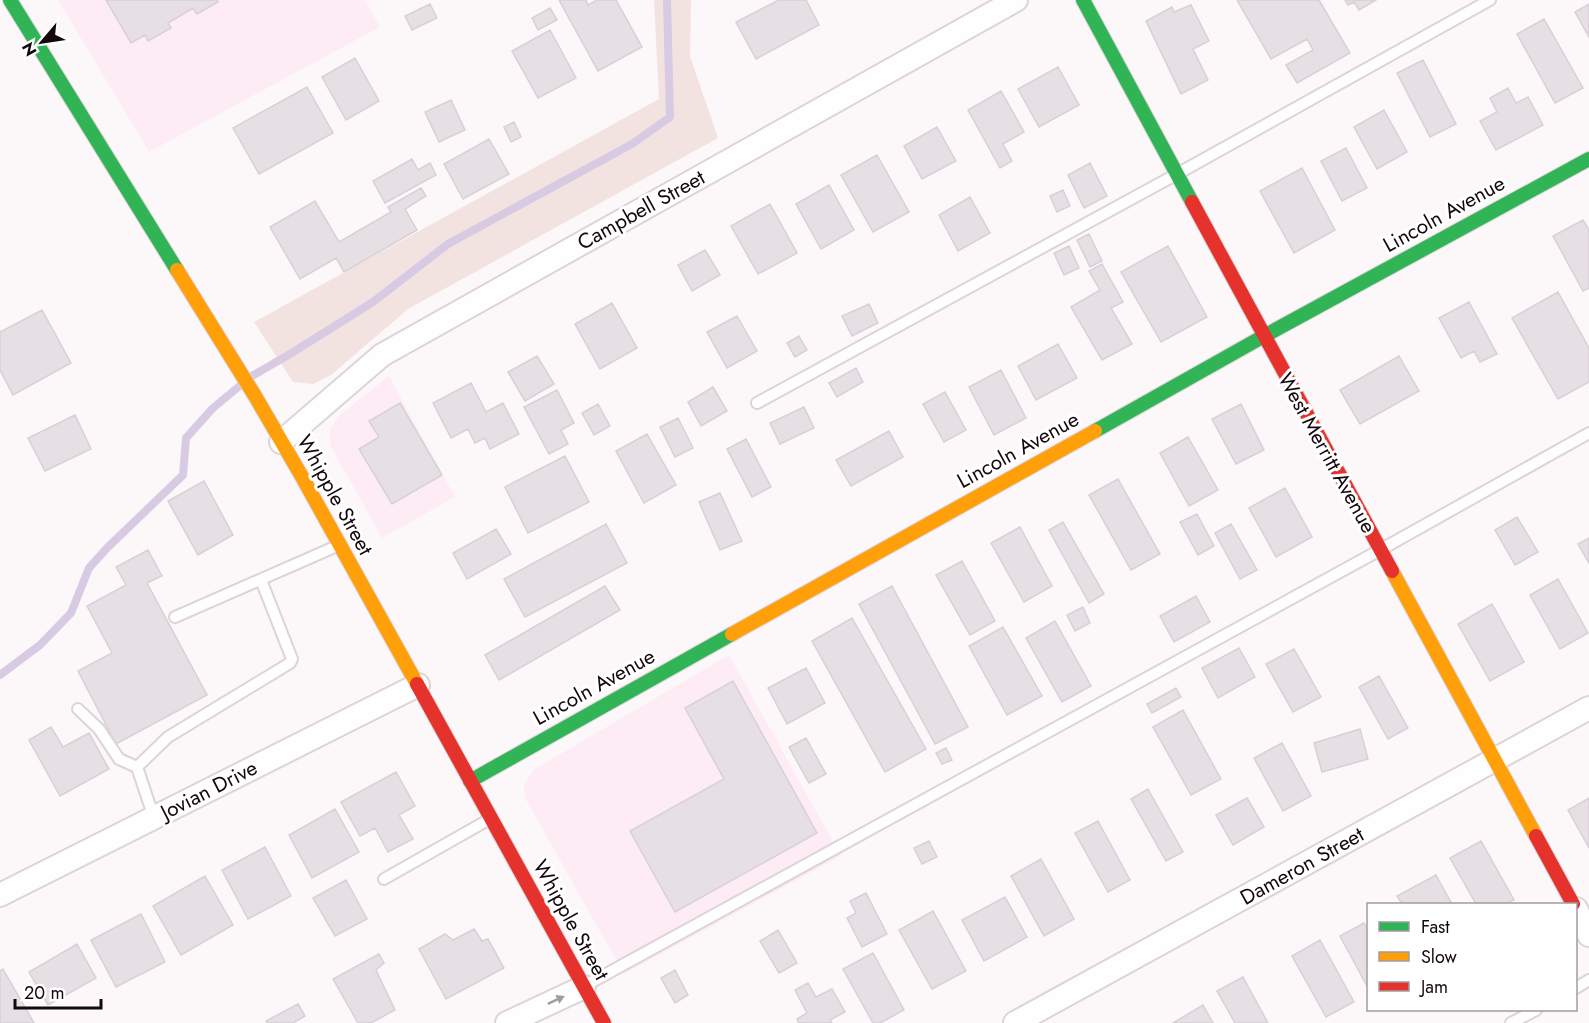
<svg xmlns="http://www.w3.org/2000/svg" width="1589" height="1023" font-family="Jost,sans-serif">
	<rect width="100%" height="100%" fill="#fcf8fa"/>
	<path fill="#feecf4" d="M58,0H365L380,27L149,152Z
		M389,376L455,497L382,538L330,445V428L340,415Z
		M729,655L841,856L624,974L525,798L524,786L533,770Z"/>
	<path fill="#f3e3e0" d="M654,0H691L690,56L718,138L408,309L331,375L313,384L293,382L254,322L659,99Z"/>
	<g fill="none" stroke-linecap="round" stroke-linejoin="round">
		<path stroke="#d7cae2" stroke-width="8" d="M252,376L290,354L373,302L448,244L632,144L670,117L667,0
			M0,675L40,645L71,613L89,568L107,548L183,475L186,438L213,408L242,384"/>
	</g>
	<path fill="#e6dfe4" stroke="#d7d0d5" stroke-width="1.5" d="M106,0H217L218,2L197,14L193,8L168,23L171,28L148,41L145,35L131,43Z
		M559,0H586L588,5L597,0H616L642,47L598,71Z
		M779,0H806L819,25L756,59L736,22Z
		M1237,0H1319L1350,53L1297,83L1286,65L1313,50L1307,39L1271,59Z
		M1345,0H1376L1359,10L1354,2L1348,5Z
		M430,4L437,18L412,30L405,16Z
		M1589,4V37L1575,12Z
		M1191,5L1209,41L1193,49L1208,80L1181,94L1146,21L1172,7L1174,12Z
		M550,8L557,20L538,30L532,18Z
		M1544,19L1583,88L1555,103L1517,34Z
		M550,30L576,78L538,98L512,51Z
		M355,58L379,101L346,120L322,77Z
		M1423,60L1456,124L1430,137L1397,73Z
		M1058,67L1079,105L1039,127L1018,89Z
		M307,87L333,133L259,174L233,128Z
		M1508,88L1516,103L1528,97L1543,125L1496,150L1480,121L1497,112L1490,98Z
		M1001,91L1024,132L1003,144L1012,161L1000,168L968,110Z
		M451,100L465,130L439,142L425,112Z
		M1384,110L1407,152L1377,169L1354,127Z
		M514,122L521,137L511,142L504,127Z
		M937,127L956,161L922,179L904,146Z
		M489,139L509,174L463,199L444,164Z
		M1346,148L1367,188L1342,201L1321,161Z
		M877,155L909,212L873,232L841,175Z
		M412,159L418,170L430,163L436,175L385,203L373,181Z
		M1090,163L1107,196L1084,208L1068,175Z
		M1302,168L1335,230L1294,253L1260,191Z
		M829,185L854,230L821,249L796,204Z
		M421,188L426,196L405,209L417,230L344,272L336,258L300,279L270,227L315,201L339,242L391,212L388,207Z
		M1063,190L1070,206L1057,212L1050,196Z
		M970,197L990,233L958,251L939,215Z
		M770,204L797,253L758,274L731,226Z
		M1583,220L1589,230V288L1583,291L1553,236Z
		M1089,234L1102,261L1090,267L1077,240Z
		M1069,246L1079,268L1064,275L1054,253Z
		M1168,246L1207,317L1161,342L1121,272Z
		M705,250L720,275L692,291L678,265Z
		M1102,264L1123,302L1111,308L1132,344L1102,360L1071,307L1100,290L1089,271Z
		M1558,292L1589,348V382L1558,399L1512,318Z
		M1469,302L1497,354L1480,362L1474,351L1461,358L1439,318Z
		M612,303L637,348L600,369L575,324Z
		M869,304L878,323L852,336L842,316Z
		M42,310L71,363L13,395L0,370V332Z
		M737,316L757,351L727,368L707,332Z
		M799,336L807,350L795,357L787,343Z
		M1058,344L1077,378L1036,400L1018,366Z
		M537,356L554,384L525,401L508,372Z
		M1399,356L1419,391L1360,424L1340,390Z
		M856,368L863,382L837,397L829,383Z
		M1001,370L1026,418L994,435L969,387Z
		M471,383L486,412L503,403L519,434L490,449L485,438L475,443L468,429L451,438L433,403Z
		M713,387L727,411L701,426L688,402Z
		M557,390L574,423L561,430L568,444L549,454L524,407Z
		M945,392L966,430L944,442L923,404Z
		M400,403L442,475L392,504L359,449L379,437L369,421Z
		M598,404L610,426L594,435L582,413Z
		M1241,404L1264,450L1236,464L1212,419Z
		M804,407L814,428L780,444L770,423Z
		M75,415L91,449L45,471L28,438Z
		M678,418L693,448L675,457L660,427Z
		M889,431L903,457L851,486L836,460Z
		M647,434L676,485L644,503L616,451Z
		M1188,437L1218,490L1189,506L1160,453Z
		M746,439L771,487L752,497L727,449Z
		M565,456L589,502L528,533L505,487Z
		M1118,479L1160,554L1131,570L1089,495Z
		M204,481L233,535L198,555L168,501Z
		M1285,488L1312,537L1276,557L1249,508Z
		M720,493L742,541L720,550L699,502Z
		M1197,514L1214,546L1198,555L1180,522Z
		M1517,517L1538,552L1515,565L1495,530Z
		M1063,522L1104,594L1089,603L1049,530Z
		M606,524L627,563L525,617L504,579Z
		M1231,524L1257,570L1240,579L1215,533Z
		M1020,527L1052,586L1024,602L991,543Z
		M496,529L511,554L467,579L453,553Z
		M1589,538V563L1578,544Z
		M148,550L162,576L147,583L207,695L116,744L78,671L112,653L87,606L126,585L116,567Z
		M962,561L995,621L970,635L936,575Z
		M1558,579L1588,633L1560,649L1530,595Z
		M605,586L620,610L499,680L485,655Z
		M892,586L968,727L935,744L859,604Z
		M1196,596L1210,622L1174,642L1160,616Z
		M1492,604L1524,662L1490,681L1458,624Z
		M1083,607L1090,623L1075,631L1067,615Z
		M852,618L926,749L885,772L812,641Z
		M1055,621L1091,686L1062,702L1026,638Z
		M1003,627L1042,696L1007,715L969,646Z
		M1239,648L1255,677L1218,698L1202,668Z
		M1294,649L1321,697L1293,712L1266,664Z
		M806,668L825,703L787,724L768,688Z
		M1379,676L1408,728L1388,739L1359,687Z
		M733,681L817,833L675,912L630,831L724,779L685,708Z
		M1176,688L1181,697L1152,713L1147,704Z
		M1183,710L1221,779L1191,795L1153,727Z
		M51,727L63,747L89,733L109,769L60,796L29,740Z
		M1360,729L1368,759L1322,772L1314,743Z
		M806,738L826,774L809,783L789,747Z
		M1282,743L1311,796L1283,811L1254,758Z
		M946,748L952,760L942,764L936,753Z
		M396,772L415,806L399,815L413,839L388,852L375,828L360,836L341,802Z
		M1148,789L1183,852L1166,861L1131,799Z
		M1247,798L1264,827L1233,845L1216,815Z
		M1589,798V848L1568,810Z
		M335,809L359,852L312,878L289,835Z
		M1098,821L1130,880L1108,892L1075,833Z
		M929,841L937,857L922,864L914,848Z
		M1481,841L1514,900L1505,904H1476L1450,858Z
		M265,847L291,896L248,919L222,870Z
		M1041,859L1074,919L1044,936L1011,876Z
		M1436,875L1452,904H1402L1397,896Z
		M205,876L233,925L181,955L153,906Z
		M346,880L367,919L335,936L313,898Z
		M866,893L887,934L862,947L847,918L856,913L850,901Z
		M1005,897L1027,937L984,961L962,920Z
		M933,911L966,971L932,989L899,930Z
		M141,914L165,962L116,987L91,940Z
		M1364,923L1368,930V988L1340,936Z
		M474,929L482,941L488,939L504,968L446,999L419,949L445,934L453,940Z
		M778,930L797,963L779,973L760,941Z
		M1320,940L1354,1002L1326,1017L1292,956Z
		M77,944L96,978L48,1005L29,972Z
		M873,953L904,1010L880,1023H873L843,969Z
		M379,954L384,963L376,970L395,1010L371,1023H358L333,979Z
		M3,969L34,1023H0V971Z
		M675,970L688,995L675,1003L661,978Z
		M1243,977L1268,1023H1235L1217,991Z
		M808,983L816,997L832,989L845,1012L830,1020L832,1023H799L797,1019L807,1013L795,990Z
		M298,1004L305,1016L293,1023H267L266,1021Z
		M1203,1005L1213,1023H1173Z"/>
	<g fill="none" stroke-linecap="round" stroke-linejoin="round">
		<g stroke="#ddd4d8" stroke-width="14">
			<path id="lane" d="M757,403L1177,174L1490,0
				M175,617L337,546
				M78,709L99,729L119,759L137,767
				M154,818L137,767L168,737L290,663L292,659L261,580
				M384,879L488,820
				M588,984L1380,550L1589,433
				M1576,988L1589,980
				M1511,1023L1536,1010"/>
		</g>
		<g stroke="#ddd4d8" stroke-width="26">
			<path id="street" d="M281,442L382,355L1016,0
				M0,895L418,685
				M1576,909L1589,935
				M507,1023L584,987
				M1015,1023L1589,708"/>
		</g>
		<g stroke="#ddd4d8" stroke-width="16">
			<path id="fast" d="M10,0L177,270
				M1083,0L1192,202
				M1095,431L1264,336L1589,159
				M470,781L732,634"/>
		</g>
		<g stroke="#ddd4d8" stroke-width="16">
			<path id="slow" d="M177,270L255,396L301,475L417,684
				M1392,571L1536,836
				M732,634L1095,431"/>
		</g>
		<g stroke="#ddd4d8" stroke-width="16">
			<path id="jam" d="M1192,202L1392,571
				M417,684L604,1023
				M1536,836L1573,904"/>
		</g>
		<use href="#lane" stroke="#fffefe" stroke-width="10"/>
		<use href="#street" stroke="#fffefe" stroke-width="22"/>
		<use href="#fast" stroke="#30b455" stroke-width="14"/>
		<use href="#slow" stroke="#ff9f0a" stroke-width="14"/>
		<use href="#jam" stroke="#e5322d" stroke-width="14"/>
	</g>
	<defs><path id="oneway-solid" d="M-6-.8H1V-3.2L6.5 0L1 3.2V.8H-6Z" transform="scale(1.5)"/></defs>
	<use fill="#a19c9e" href="#oneway-solid" transform="translate(556 1000) rotate(-25)"/>
	<g text-anchor="middle" stroke-width="6" stroke-linejoin="round" paint-order="stroke">
		<g font-size="21" fill="#14080d" stroke="#fff">
			<text transform="translate(641 210) rotate(-29)" y="7">Campbell Street</text>
			<text transform="translate(1444 214) rotate(-29)" y="7">Lincoln Avenue</text>
			<text transform="translate(1018 450) rotate(-29)" y="7">Lincoln Avenue</text>
			<text transform="translate(1327 453) rotate(61)" y="7">West Merritt Avenue</text>
			<text transform="translate(335 495) rotate(61)" y="7">Whipple Street</text>
			<text transform="translate(594 687) rotate(-29)" y="7">Lincoln Avenue</text>
			<text transform="translate(209 790) rotate(-27)" y="7">Jovian Drive</text>
			<text transform="translate(1302 866) rotate(-29)" y="7">Dameron Street</text>
			<text transform="translate(571 920) rotate(61)" y="7">Whipple Street</text>
		</g>
	</g>
	<rect x="1367" y="903" width="210" height="108" fill="#ffffff" stroke="#a19c9e" stroke-width="1.5"/>
	<rect x="1379" y="922" width="30" height="9" fill="#30b455" stroke="#a19c9e" stroke-width="1.5"/>
	<text x="1421" y="933" font-size="18" fill="#14080d">Fast</text>
	<rect x="1379" y="952" width="30" height="9" fill="#ff9f0a" stroke="#a19c9e" stroke-width="1.5"/>
	<text x="1421" y="963" font-size="18" fill="#14080d">Slow</text>
	<rect x="1379" y="982" width="30" height="9" fill="#e5322d" stroke="#a19c9e" stroke-width="1.5"/>
	<text x="1421" y="993" font-size="18" fill="#14080d">Jam</text>
	<g transform="translate(42 42) rotate(241)" stroke="#ffffff" stroke-width="4.5" paint-order="stroke">
	<path d="M0-4.5L10 22L0 15L-10 22Z" fill="#14080d"/>
	<text y="-9" font-size="16" font-weight="bold" text-anchor="middle" fill="#14080d">N</text>
	</g>
	<path d="M15 999v9h86v-9" fill="none" stroke="#14080d" stroke-width="3"/>
	<text x="24" y="999" font-size="18" fill="#14080d" stroke="#ffffff" stroke-width="4.5" paint-order="stroke">20 m</text>
</svg>
